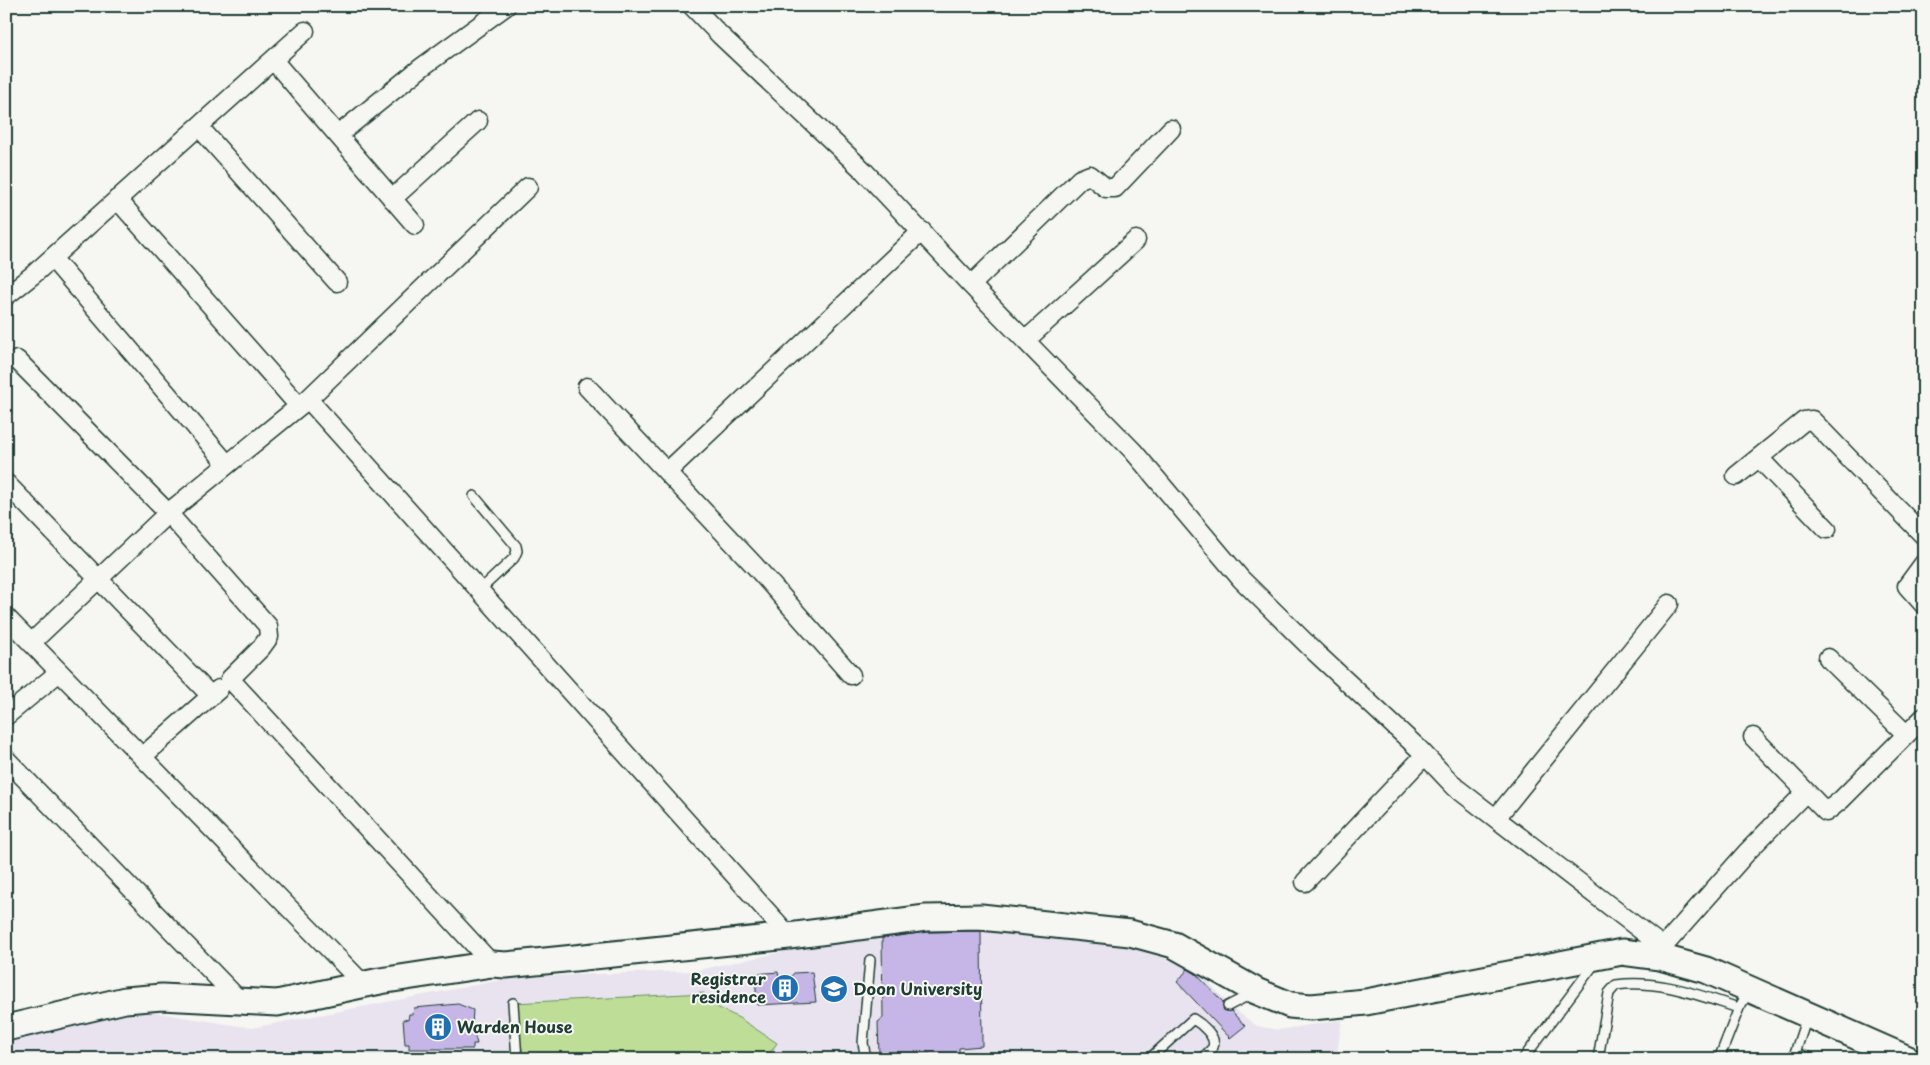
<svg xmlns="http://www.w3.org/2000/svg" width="1930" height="1065" font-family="'Playpen Sans',sans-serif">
	<rect width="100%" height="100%" fill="#f6f6f2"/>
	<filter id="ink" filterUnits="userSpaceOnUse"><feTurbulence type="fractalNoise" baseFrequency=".02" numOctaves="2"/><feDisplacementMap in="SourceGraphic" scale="10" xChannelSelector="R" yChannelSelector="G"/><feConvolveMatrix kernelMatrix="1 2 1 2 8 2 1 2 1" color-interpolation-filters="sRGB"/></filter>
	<g filter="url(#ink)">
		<path fill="#e8e3ef" d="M969,927L1130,942L1151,954L1197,969L1231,1007L1257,1026L1278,1030L1342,1020L1336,1059H6V1037L139,1010L252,1028L517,977L694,971L838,940Z"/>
		<path fill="#bede97" stroke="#6e8e66" d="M704,993L709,1003L739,1018L777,1043L766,1059H524L513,1003Z"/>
		<path fill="#c6b6e7" stroke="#1f3d34" d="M981,931L982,1046L959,1048V1059H930L929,1053L879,1055L878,1022L883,1018L882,938L927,932Z
			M1188,969L1196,974L1223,1002L1224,1011H1231L1245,1026L1230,1038L1177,982Z
			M778,972L781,988L794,973L812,972L816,1002L757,1005L755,974Z
			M458,1004L473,1010L472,1025L477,1044H473V1049H409V1044H405L403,1019L408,1020L409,1014H413L414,1008Z"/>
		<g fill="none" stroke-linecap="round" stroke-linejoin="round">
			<g stroke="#1f3d34" stroke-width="12">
				<path id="service" d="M474,496L516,546L517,551L514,558L480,590
					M513,1003L517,1059
					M1228,1006L1253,993
					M1795,1053L1813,1059
					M866,1059L863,1043L870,960
					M1149,1059L1193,1019C1200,1023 1217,1036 1213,1047C1211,1051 1205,1055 1201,1059
					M1523,1059L1595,963
					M1598,1059L1609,993L1616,985C1659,979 1698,995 1739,1008
					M1719,1059L1739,1008L1749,991
					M1793,1059L1807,1017"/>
			</g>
			<g stroke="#1f3d34" stroke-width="21">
				<path id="minor" d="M692,6L720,35L864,171L971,285L1133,451L1241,579L1316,653L1419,749L1455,787L1663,947
					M273,60L415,225
					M200,128L337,282
					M338,135L422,67L506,6
					M117,199L299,406
					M392,199L478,121
					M52,258L227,464
					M971,285L1080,179L1090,175L1106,188H1115L1171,129
					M6,296L34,274L305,31
					M1026,340L1136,240
					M17,360L168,513L268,626L269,637L261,648L230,679L492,964
					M587,387L755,566L851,675
					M308,399L789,936
					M1759,458L1827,529
					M667,472L922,231
					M1736,476L1804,421L1812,420L1924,536
					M6,483L211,696
					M1924,563L1907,586L1924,605
					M6,617L364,985
					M31,643L168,513L308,399L528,187
					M1828,658L1906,734
					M6,716L58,673
					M1753,737L1826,812L1841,800L1924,717
					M143,756L219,689
					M6,759L241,1002
					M1496,818L1669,604
					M1305,882L1424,756
					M1660,957L1663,947L1748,851L1806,792"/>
			</g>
			<g stroke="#1f3d34" stroke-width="29">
				<path id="secondary" d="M6,1028L125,1000L162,997L277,1003L380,981L492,964L506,965L789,936L926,918L981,917L1130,933L1174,945L1256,991L1290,1005L1311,1007L1366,1002L1622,952L1660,957L1706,970L1908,1059"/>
			</g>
			<use href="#service" stroke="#f6f6f2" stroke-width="9"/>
			<use href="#minor" stroke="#f6f6f2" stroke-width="18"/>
			<use href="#secondary" stroke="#f6f6f2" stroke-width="25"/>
		</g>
	</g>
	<defs>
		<g id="building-disc" transform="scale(1.4375)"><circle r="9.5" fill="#1f6fb2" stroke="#f6f6f2"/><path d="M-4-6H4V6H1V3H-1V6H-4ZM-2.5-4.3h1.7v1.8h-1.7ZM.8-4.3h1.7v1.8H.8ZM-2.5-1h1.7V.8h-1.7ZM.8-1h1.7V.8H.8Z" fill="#fff"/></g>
		<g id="university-disc" transform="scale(1.4375)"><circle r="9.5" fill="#1f6fb2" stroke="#f6f6f2"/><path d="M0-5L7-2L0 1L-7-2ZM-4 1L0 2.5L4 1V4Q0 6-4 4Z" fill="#fff"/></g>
	</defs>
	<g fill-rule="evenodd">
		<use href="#building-disc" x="785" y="988"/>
		<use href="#university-disc" x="834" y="989"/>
		<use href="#building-disc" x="438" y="1027"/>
	</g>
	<g text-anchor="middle" stroke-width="4" stroke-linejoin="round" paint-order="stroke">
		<g font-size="16" font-weight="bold" fill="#1f3d34" stroke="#f6f6f2" text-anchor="start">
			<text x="766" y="985" text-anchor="end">Registrar<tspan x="766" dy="18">residence</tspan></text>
			<text x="853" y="995">Doon University</text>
			<text x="457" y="1033">Warden House</text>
		</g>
	</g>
	<rect width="1930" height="1065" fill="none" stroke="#f6f6f2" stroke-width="25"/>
	<rect x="12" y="12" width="1905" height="1040" fill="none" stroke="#1f3d34" stroke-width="2" filter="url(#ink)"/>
</svg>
